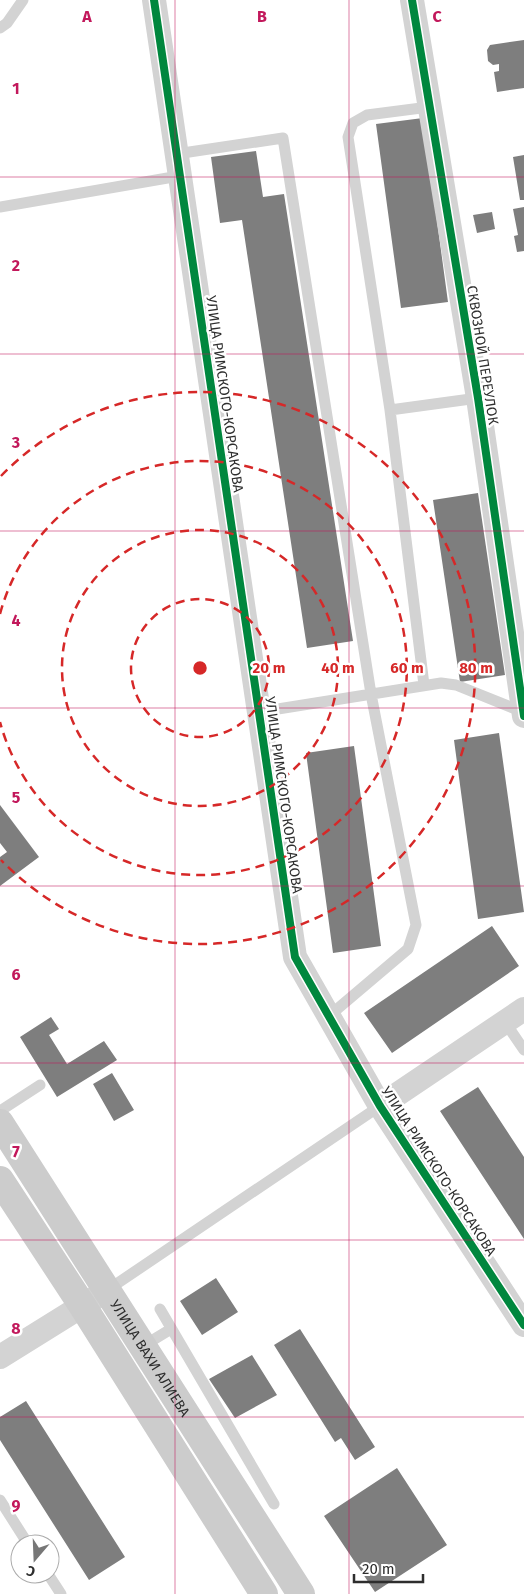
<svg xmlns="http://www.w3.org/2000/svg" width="524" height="1594" font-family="'Fira Sans',sans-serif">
	<rect width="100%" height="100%" fill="#fff"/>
	<path fill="#7e7e7e" d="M524,40V88L497,92L494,72L499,71V64L493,65L488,61L487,50L490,45Z
		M423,118L448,302L401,308L376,124Z
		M256,151L263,197L284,194L353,641L307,648L242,220L220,223L211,157Z
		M524,155V200H520L513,157Z
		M524,207V251L517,252L514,236L518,235L513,209Z
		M492,212L495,229L477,233L473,215Z
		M478,493L505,675L460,682L433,500Z
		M499,733L524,912L478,919L454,740Z
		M354,746L381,946L333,953L306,753Z
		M0,805L39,857L0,886V857L7,852L0,843Z
		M492,926L519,966L392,1053L364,1013Z
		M51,1017L59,1029L49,1035L67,1064L104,1041L117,1060L57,1097L20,1037Z
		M112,1073L134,1110L114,1121L93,1084Z
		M478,1087L524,1157V1239L440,1111Z
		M216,1278L238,1312L202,1335L180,1301Z
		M300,1329L375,1447L355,1460L341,1438L335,1442L274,1345Z
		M252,1355L277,1395L235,1418L209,1379Z
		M26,1401L125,1557L89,1580L0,1440V1417Z
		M397,1468L447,1545L375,1592L324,1516Z"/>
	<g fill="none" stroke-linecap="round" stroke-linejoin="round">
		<path stroke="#d3d3d3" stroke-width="11" d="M0,28L7,23L23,0
			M176,154L283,138L371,694L416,925L408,949L329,1016
			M0,207L179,176
			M390,410L478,398
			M424,685L390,410L348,137L353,123L367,115L429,107
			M259,712L441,683L456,685L523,712
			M505,1022L524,1050
			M0,1111L40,1085
			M106,1291L380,1106
			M160,1309L274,1504
			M143,1346L171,1329
			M0,1500L28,1544
			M48,1574L61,1594"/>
		<path stroke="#d3d3d3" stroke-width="24" d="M154,0L295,957L380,1106L524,1325
			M412,0L478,398L524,716
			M380,1106L524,1009
			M0,1357L98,1296"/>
		<g stroke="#ccc" stroke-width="28">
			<path id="s1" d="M0,1123L301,1594"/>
			<path d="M0,1180L82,1305L264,1594"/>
		</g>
		<g stroke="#fff" stroke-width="11">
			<path id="cycleway" d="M154,0L295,957L380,1106L524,1325
				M412,0L478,398L524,716"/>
		</g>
		<use href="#cycleway" stroke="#00873e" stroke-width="8"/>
	</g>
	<path fill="none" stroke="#c2185b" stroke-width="1" stroke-opacity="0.55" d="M175,0V1594M349,0V1594M0,177H524M0,354H524M0,531H524M0,708H524M0,886H524M0,1063H524M0,1240H524M0,1417H524"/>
	<g fill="none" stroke="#d62828" stroke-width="2.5" stroke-dasharray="9 6">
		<circle cx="200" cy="668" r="69"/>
		<circle cx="200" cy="668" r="138"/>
		<path d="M0 614A207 207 0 1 1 0 722"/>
		<path d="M1 476A276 276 0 1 1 1 860"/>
	</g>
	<g text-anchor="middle" stroke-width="5" stroke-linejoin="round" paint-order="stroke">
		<g font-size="14" fill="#2e2e2e" stroke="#fff">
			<text transform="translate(483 355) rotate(81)" y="5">СКВОЗНОЙ ПЕРЕУЛОК</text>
			<text transform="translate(225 394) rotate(82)" y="5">УЛИЦА РИМСКОГО-КОРСАКОВА</text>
			<text transform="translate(284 795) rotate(82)" y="5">УЛИЦА РИМСКОГО-КОРСАКОВА</text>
			<text transform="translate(439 1171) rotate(57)" y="5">УЛИЦА РИМСКОГО-КОРСАКОВА</text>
			<text dy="5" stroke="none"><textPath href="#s1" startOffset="279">УЛИЦА ВАХИ АЛИЕВА</textPath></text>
		</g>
	</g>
	<g font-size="16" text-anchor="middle" font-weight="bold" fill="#c2185b" stroke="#fff" stroke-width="5" stroke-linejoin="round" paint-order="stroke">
		<text x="87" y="22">A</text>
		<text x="262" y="22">B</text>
		<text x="437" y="22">C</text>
		<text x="16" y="94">1</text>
		<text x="16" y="271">2</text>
		<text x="16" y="448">3</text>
		<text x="16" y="626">4</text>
		<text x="16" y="803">5</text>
		<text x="16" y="980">6</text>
		<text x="16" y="1157">7</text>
		<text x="16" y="1334">8</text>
		<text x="16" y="1511">9</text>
	</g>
	<circle cx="200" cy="668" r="8" fill="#d62828" stroke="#fff" stroke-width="2.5"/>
	<g font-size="15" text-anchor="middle" font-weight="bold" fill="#d62828" stroke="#fff" stroke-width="5" stroke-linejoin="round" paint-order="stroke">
		<text x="269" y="673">20 m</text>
		<text x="338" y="673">40 m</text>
		<text x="407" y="673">60 m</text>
		<text x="476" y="673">80 m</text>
	</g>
	<g transform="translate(35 1559) rotate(199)"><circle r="24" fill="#ffffff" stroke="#ababab"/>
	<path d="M0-4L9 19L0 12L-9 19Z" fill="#777777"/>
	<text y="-8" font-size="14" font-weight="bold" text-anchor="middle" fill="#2e2e2e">С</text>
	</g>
	<path d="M354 1574v8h69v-8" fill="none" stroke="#2e2e2e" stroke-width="2.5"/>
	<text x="362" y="1574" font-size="15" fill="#2e2e2e" stroke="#ffffff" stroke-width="4" paint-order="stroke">20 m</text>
</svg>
